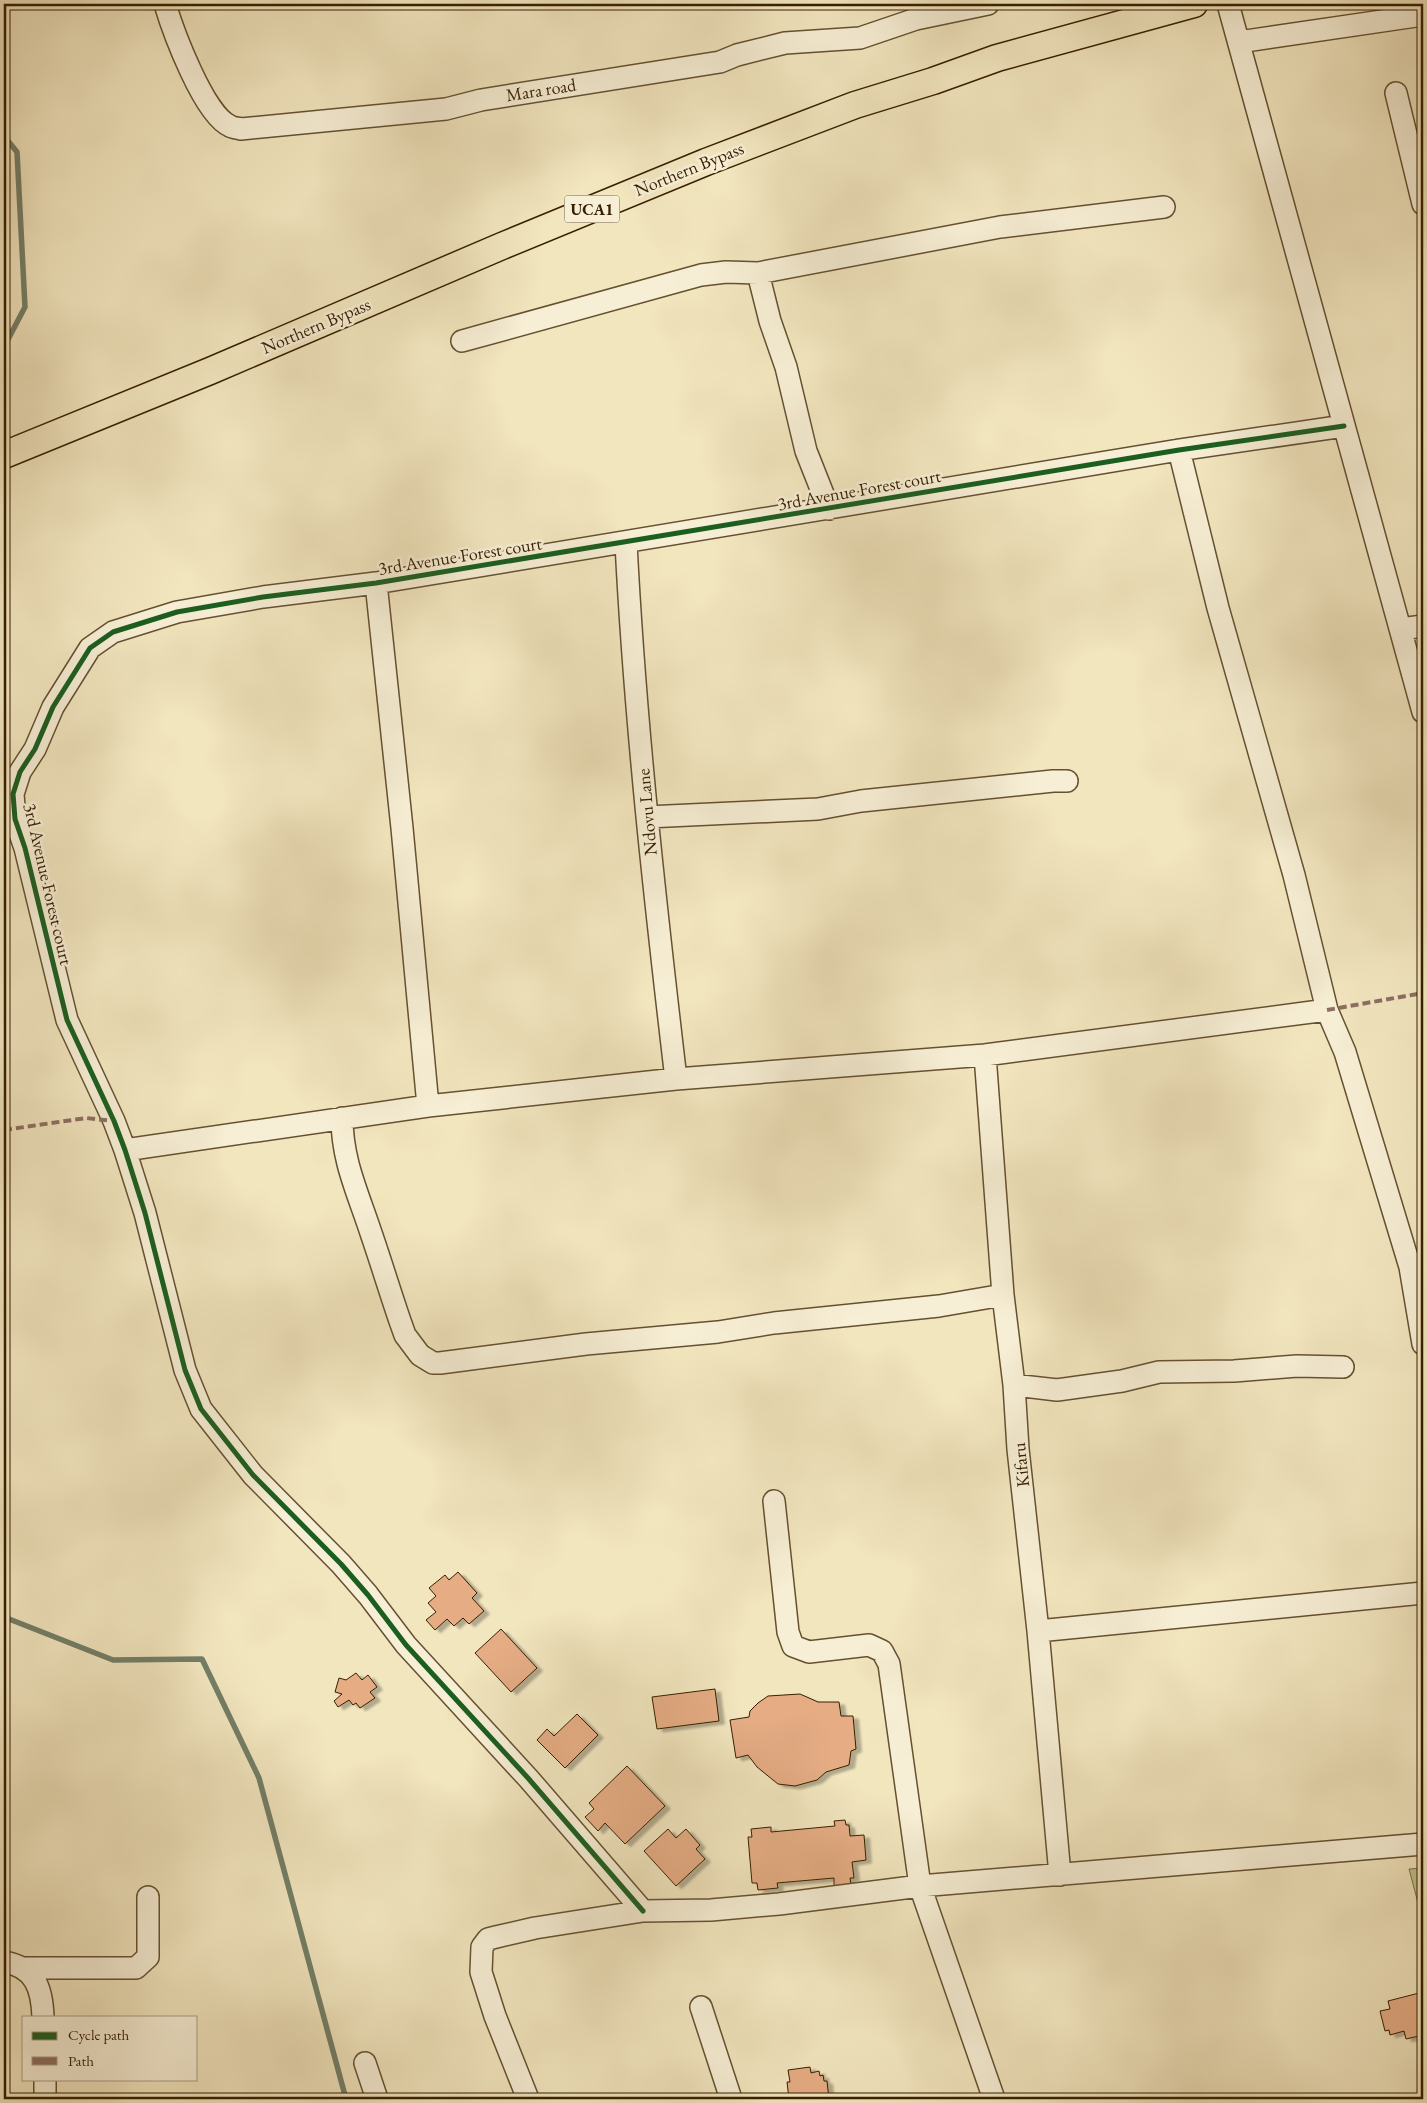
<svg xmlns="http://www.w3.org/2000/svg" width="1427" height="2103" font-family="'EB Garamond',serif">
	<defs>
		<filter id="shadow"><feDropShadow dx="5.5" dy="3" stdDeviation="1" flood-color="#0004"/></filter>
	</defs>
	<rect width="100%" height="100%" fill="#f2e6bf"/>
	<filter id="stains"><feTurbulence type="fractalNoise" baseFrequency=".004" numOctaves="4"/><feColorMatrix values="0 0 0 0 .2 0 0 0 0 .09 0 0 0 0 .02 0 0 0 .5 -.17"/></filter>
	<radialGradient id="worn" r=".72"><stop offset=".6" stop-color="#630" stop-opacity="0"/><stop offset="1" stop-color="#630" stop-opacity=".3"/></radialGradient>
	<path fill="#bdc490" stroke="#7a7248" d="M1423,1868V1922L1409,1869Z"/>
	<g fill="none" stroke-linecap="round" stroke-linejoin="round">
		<path stroke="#738068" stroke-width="5.5" d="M4,136L17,152L25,307L4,347
			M4,1617L113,1660L202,1659L259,1778L346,2099"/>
	</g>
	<path fill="#e6ad85" stroke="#361f00" filter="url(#shadow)" d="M458,1572L477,1593L472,1598L484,1611L469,1624L463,1618L454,1626L447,1619L435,1630L426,1620L436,1612L428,1603L436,1596L429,1588L445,1575L449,1580Z
		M501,1629L537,1668L511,1692L475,1653Z
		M356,1673L362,1680L368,1675L377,1687L370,1692L375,1698L360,1708L356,1703L353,1705L349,1700L338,1707L334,1701L342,1694L335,1692L339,1678L346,1680Z
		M715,1689L719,1721L657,1729L652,1697Z
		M800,1694L818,1702H839L841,1716H853L856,1749L851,1751L849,1765L826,1772L817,1780L795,1786L778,1784L757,1767L748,1755L736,1758L730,1720L749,1717L750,1711L758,1703L768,1696Z
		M577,1714L598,1735L565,1768L537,1740L547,1729L554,1736Z
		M627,1766L665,1806L625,1844L605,1823L598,1831L585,1817L594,1809L589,1803Z
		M845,1820L846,1825H849L850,1836L864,1835L866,1860L852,1862L854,1878H850L851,1885L834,1887V1878L777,1883L778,1888L758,1890L757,1883H752L748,1837H752L751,1829L771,1827V1832L835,1826L834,1821Z
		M668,1829L676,1838L686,1829L700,1845L696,1849L705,1859L676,1886L644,1851Z
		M1423,1992V2035L1406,2039L1404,2031L1390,2035L1389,2030L1385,2031L1380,2011L1390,2009L1388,2001Z
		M810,2067L811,2073L819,2071L820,2076L823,2075L824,2081H827L829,2099H789L787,2082H790L788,2070Z"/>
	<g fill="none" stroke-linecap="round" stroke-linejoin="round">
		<g stroke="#655130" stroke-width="24">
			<path id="minor" d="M165,4C173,31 204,115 230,126C233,128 238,128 241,129L446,109L481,100L720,62L737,55L785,43L860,38L916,19L988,4
				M1228,4L1423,712
				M1239,42L1423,15
				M1396,93L1423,204
				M462,341L701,275L726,272L758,273
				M1179,450L1218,608L1294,875L1327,1010L1345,1052L1410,1267L1423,1344
				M829,509L806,451L786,367L770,321L758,273L1000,227L1164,207
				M626,543C635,722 655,901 676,1079
				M376,583L402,828L428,1106
				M1401,629L1423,626
				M647,817L818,809L861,801L1053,781H1067
				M985,1055L1003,1295L1014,1385L1018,1449L1038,1631L1060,1875
				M342,1118C342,1161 358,1193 371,1233C381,1262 390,1292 400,1321L405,1335L420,1355L433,1363H440L586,1344L718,1332L774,1323L939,1306L1003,1295
				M125,1150L428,1106L676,1079L985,1055L1327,1010
				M1014,1385L1057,1390L1122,1381L1159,1372L1234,1371L1297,1366L1343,1367
				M774,1501L788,1632L793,1646L809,1652L869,1645L882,1651L889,1664L920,1886L994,2099
				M1038,1631L1423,1593
				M643,1911L528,1778L406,1645L368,1595L341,1564L253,1475L201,1409L185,1370L145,1213L125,1150L114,1121L67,1020L25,848L15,819L13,794L20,772L35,749L53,707L90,648L113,632L177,612L263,597L376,583L1179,450L1344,426
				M4,1962C35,1967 42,1988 43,2017
				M23,1968H136L148,1957V1897
				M701,2007L731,2099
				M365,2063L377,2099
				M45,2079V2099
				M528,2099L495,2016L481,1972L482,1947L488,1939L496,1937L535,1928L643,1911L711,1910L779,1904L920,1886L1423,1844"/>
		</g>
		<g stroke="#361f00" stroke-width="29">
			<path id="major" d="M4,455L210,371L502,246L706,162L855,105L933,81L997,58L1194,4"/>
		</g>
		<use href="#minor" stroke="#f7efd5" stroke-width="21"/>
		<use href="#major" stroke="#f2e6bf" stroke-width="26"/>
		<path stroke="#8d6e63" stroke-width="4" stroke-dasharray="8 4" stroke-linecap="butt" d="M1327,1010L1423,993
			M4,1130L86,1118L114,1121"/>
		<g stroke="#f7efd5" stroke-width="8">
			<path id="cycleway" d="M643,1911L528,1778L406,1645L368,1595L341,1564L253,1475L201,1409L185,1370L145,1213L125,1150L114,1121L67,1020L25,848L15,819L13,794L20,772L35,749L53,707L90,648L113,632L177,612L263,597L376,583L1179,450L1344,426"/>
		</g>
		<use href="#cycleway" stroke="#1b5e20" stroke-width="5"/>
	</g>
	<g text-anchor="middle" stroke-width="5" stroke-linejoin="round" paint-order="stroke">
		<rect fill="#f7efd5" stroke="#705d40" stroke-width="1" x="564.5" y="195.5" width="55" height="27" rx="4"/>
		<g font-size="16" font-weight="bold" fill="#361f00">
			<text x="592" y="215">UCA1</text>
		</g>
		<g font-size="18" fill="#361f00" stroke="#f7efd5">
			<text transform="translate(541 90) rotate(-9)" y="6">Mara road</text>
			<text transform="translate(689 169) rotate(-22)" y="6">Northern Bypass</text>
			<text transform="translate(316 326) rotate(-23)" y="6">Northern Bypass</text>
			<text transform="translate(859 490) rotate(-10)" y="6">3rd Avenue Forest court</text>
			<text transform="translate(460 556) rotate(-9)" y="6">3rd Avenue Forest court</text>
			<text transform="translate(647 812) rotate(-95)" y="6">Ndovu Lane</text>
			<text transform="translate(48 884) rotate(77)" y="6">3rd Avenue Forest court</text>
			<text transform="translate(1021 1465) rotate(-96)" y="6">Kifaru</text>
		</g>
	</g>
	<rect width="1427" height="2103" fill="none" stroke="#f2e6bf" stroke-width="20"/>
	<rect x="5" y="5" width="1417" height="2093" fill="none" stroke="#361f00" stroke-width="2.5"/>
	<rect x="10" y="10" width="1407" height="2083" fill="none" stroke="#361f00"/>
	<rect x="22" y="2016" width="175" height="65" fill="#f7efd5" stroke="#aa9c80"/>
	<rect x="32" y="2032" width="25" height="8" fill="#1b5e20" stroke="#aa9c80"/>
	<text x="68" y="2040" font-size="15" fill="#361f00">Cycle path</text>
	<rect x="32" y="2057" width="25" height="8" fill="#8d6e63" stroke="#aa9c80"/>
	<text x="68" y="2066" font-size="15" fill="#361f00">Path</text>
	<rect width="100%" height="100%" filter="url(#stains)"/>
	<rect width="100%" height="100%" fill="url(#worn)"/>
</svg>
